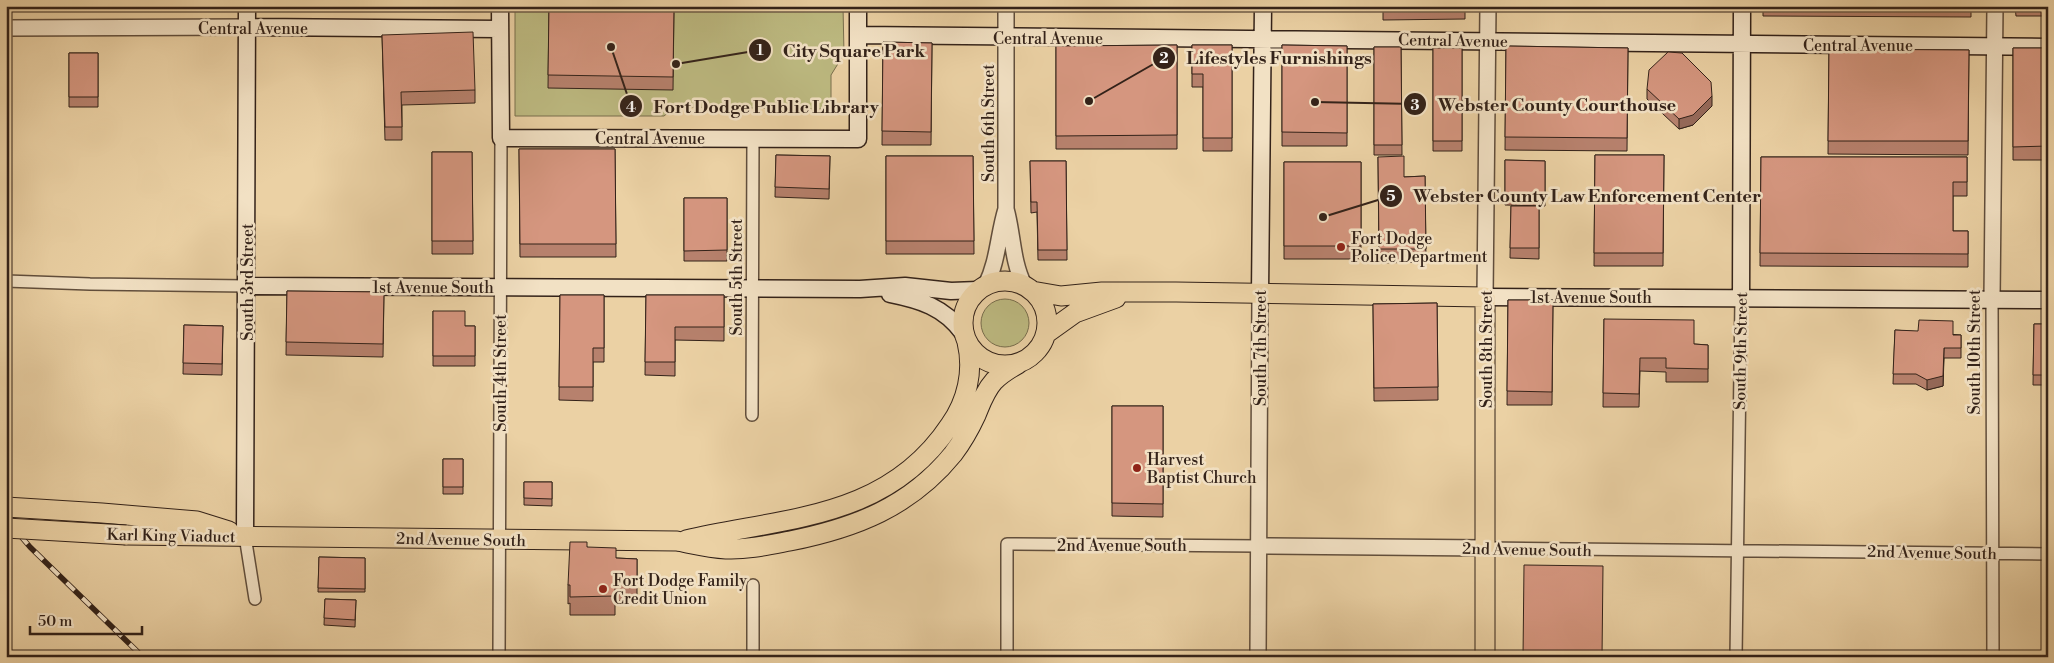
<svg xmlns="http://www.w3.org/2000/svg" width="2054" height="663" font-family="'Libre Bodoni',serif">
	<rect width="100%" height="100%" fill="#ebd1a4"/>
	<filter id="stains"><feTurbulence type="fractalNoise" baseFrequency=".004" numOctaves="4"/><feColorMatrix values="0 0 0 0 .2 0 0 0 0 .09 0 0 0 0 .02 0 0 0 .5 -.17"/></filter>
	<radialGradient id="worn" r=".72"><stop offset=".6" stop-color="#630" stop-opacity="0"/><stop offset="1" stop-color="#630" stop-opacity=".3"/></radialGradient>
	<path fill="#bdba81" stroke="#786e4d" d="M515,6H843L844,54L831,75V109L675,107L664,116H515Z
		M981 323a24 24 0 1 1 48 0a24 24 0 1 1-48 0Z"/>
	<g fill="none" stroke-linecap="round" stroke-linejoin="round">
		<g stroke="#614e3c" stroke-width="14">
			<path id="minor" d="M6,281L90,284L247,286
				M1992,299L1993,657
				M752,415L753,138
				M245,536L255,599
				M1485,548L2048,554
				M753,585V657
				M499,657L501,138
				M1007,657V544L1259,546
				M1736,657L1741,299"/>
		</g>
		<g stroke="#614e3c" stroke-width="18">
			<path id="tertiary" d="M1006,6V209C1013,234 1012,261 1024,285
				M6,28L247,27
				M986,285C998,261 998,235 1006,209
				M1485,297L1488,6
				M1992,299L1995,6
				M1259,546L1485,548
				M1258,657L1260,293"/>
		</g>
		<g stroke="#332219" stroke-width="19">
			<path id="secondary" d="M500,6L501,138L858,139V6
				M247,27L499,29
				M858,35L2048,47
				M247,286L860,289L905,286L951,291L978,290
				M1260,293L1263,6
				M890,294C920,300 944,307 963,333
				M1485,297L2048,300
				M1741,299L1742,6
				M245,536L247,6"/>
		</g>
		<g stroke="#332219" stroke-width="21">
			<path id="primary" d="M963 323a42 42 0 1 1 84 0a42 42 0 1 1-84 0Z
				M1032,291L1061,296L1102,292H1176L1485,297V657
				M1047,333L1075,313L1116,298
				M6,507L102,513L197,521L229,531
				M126,535L677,541C693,544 710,548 726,549C747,550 769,545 790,541C855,528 910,507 953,454C962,442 970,428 976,415C981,403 985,391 994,381C1001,374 1009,369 1018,364
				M686,540C784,517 887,520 950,425C967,401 974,371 967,342"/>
		</g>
		<use href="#minor" stroke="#f2e1c4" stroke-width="11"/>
		<use href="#tertiary" stroke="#f2e1c4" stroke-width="15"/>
		<use href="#secondary" stroke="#f2e1c4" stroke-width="16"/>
		<use href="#primary" stroke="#ebd1a4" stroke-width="19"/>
		<g stroke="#332219" stroke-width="5.5">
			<path id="rail" d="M6,519L30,547L143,657"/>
		</g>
		<use href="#rail" stroke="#f2e1c4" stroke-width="4" stroke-dasharray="11" stroke-linecap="butt"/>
		<g stroke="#332219" stroke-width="21" stroke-linecap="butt">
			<path id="primary-bridge" d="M6,528L126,535"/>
		</g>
		<use href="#primary-bridge" stroke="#ebd1a4" stroke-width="19"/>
	</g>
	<path fill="#b7816d" stroke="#332219" d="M549,6H674L673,90L548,88Z
		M883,6H932V9H883Z
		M945,6H978V10H945Z
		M1383,6H1465V19L1383,20Z
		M1607,6H1717V9H1607Z
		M1763,6H1971V17L1763,16Z
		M2015,6H2048V16H2016Z
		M382,35L475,90V103L402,105V140H385Z
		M883,42L932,43L931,145H882Z
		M1177,45V149H1056V46Z
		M1192,45H1232V151H1203V87H1192Z
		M1282,45L1347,46V146H1282Z
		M1506,46L1628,48L1627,151L1505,150Z
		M1374,47H1401L1402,155H1374Z
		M1433,48H1462V151H1433Z
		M2013,48H2048V160H2013Z
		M1829,49L1969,50L1968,155L1828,154Z
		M69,53H98V107H69Z
		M1647,89L1712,106L1693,125L1679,129L1647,99Z
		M519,149H615L616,257H520Z
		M432,152H472L473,254H432Z
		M776,155L830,156L829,199L775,197Z
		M1595,155H1664L1663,266H1594Z
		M886,156H973L974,254H886Z
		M1378,157L1404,177L1425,176L1426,262L1379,263Z
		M1761,157H1967V196H1953V231H1968V267L1760,266Z
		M1505,160L1545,161V206L1505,205Z
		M1030,161H1066L1067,260H1038L1037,212L1031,213Z
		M1284,162H1361V259H1284Z
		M684,198H727V261H684Z
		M1511,206H1539V259L1510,258Z
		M287,291L384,292L383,357L286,355Z
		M560,295H604V362H593V401L559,400Z
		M646,295H724V341L675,340V376L645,375Z
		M1508,300H1553L1552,405H1507Z
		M1437,303L1438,400L1374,401L1373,304Z
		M433,311L465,326H475V366H433Z
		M1604,319L1694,344L1708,345V382H1666V372L1640,371L1639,407H1603Z
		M2034,324H2048V385H2033Z
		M184,325L223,326L222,375L183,374Z
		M1895,330L1961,335V358H1944L1943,386L1927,390L1916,384H1893Z
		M1112,406H1163V517L1112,516Z
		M443,459H463V494H443Z
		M524,482H552V506L524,505Z
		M587,547L616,558L637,559V601H615V615H570V603L568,604V585Z
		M319,557L365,558V592H318Z
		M325,599L356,600L355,627L324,625Z"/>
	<path fill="#956959" stroke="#332219" d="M1712,96V106L1693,125L1679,129V119Z
		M1944,348L1943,386L1927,390V380Z"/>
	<path fill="#d5967f" stroke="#332219" d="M549,6H674L673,77L548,75Z
		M1383,6H1442L1383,7Z
		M473,32L475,90L401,92L402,127H385L382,35Z
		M883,42L932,43L931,132L882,131Z
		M1177,45V135L1056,136V46Z
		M1192,45H1232V138H1203V74H1192Z
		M1282,45L1347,46V133L1282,132Z
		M1506,46L1628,48L1627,138L1505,137Z
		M1374,47H1401L1402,145H1374Z
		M1433,48H1462V141H1433Z
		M2013,48H2048V146L2013,147Z
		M1829,49L1969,50L1968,141H1828Z
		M1668,52L1682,53L1711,82L1712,96L1693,115L1679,119L1647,89L1649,70Z
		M69,53H98V97H69Z
		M519,149H615L616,244H520Z
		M432,152H472L473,241H432Z
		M776,155L830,156L829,189L775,187Z
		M1595,155H1664L1663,253H1594Z
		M886,156H973L974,241H886Z
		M1404,156V177L1425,176L1426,249H1379L1378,157Z
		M1761,157H1967V182H1953V231H1968V254L1760,253Z
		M1505,160L1545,161V196L1505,195Z
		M1030,161H1066L1067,250H1038L1037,202H1031Z
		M1284,162H1361V246H1284Z
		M684,198H727V250L684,251Z
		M1511,206H1539V248H1510Z
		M287,291L384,292L383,344L286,342Z
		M560,295H604V348H593V387H559Z
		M646,295H724V327H675V362H645Z
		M1508,300H1553L1552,392L1507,391Z
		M1437,303L1438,387L1374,388L1373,304Z
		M433,311H465V326H475V356H433Z
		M1604,319L1694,320V344L1708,345V369L1666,368V358H1640L1639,394L1603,393Z
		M1919,320L1953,321V335H1961V348H1944L1943,376L1927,380L1916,374H1893L1895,330L1918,331Z
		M2034,324H2048V375H2033Z
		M184,325L223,326L222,364L183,363Z
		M1112,406H1163V504L1112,503Z
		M443,459H463V487H443Z
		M524,482H552V499L524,498Z
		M570,542H587V547L616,548V558L637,559V583H615V596L570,597V585H568Z
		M319,557L365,558V589L318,588Z
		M1524,565L1603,566L1602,657H1523Z
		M325,599L356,600L355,620L324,618Z"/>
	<g fill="#8f2418" stroke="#f2e1c4" stroke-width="2">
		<circle cx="1341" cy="247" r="5"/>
		<circle cx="1137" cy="468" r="5"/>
		<circle cx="603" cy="589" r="5"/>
	</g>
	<g text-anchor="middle" stroke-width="5" stroke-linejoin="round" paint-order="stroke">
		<g font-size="16" fill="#332219" stroke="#f2e1c4">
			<text x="253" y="34">Central Avenue</text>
			<text x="1048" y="44">Central Avenue</text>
			<text transform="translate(1453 40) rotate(1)" y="6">Central Avenue</text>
			<text x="1858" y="51">Central Avenue</text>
			<text transform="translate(988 123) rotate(-90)" y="6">South 6th Street</text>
			<text x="650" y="144">Central Avenue</text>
			<text transform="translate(736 277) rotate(-90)" y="6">South 5th Street</text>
			<text transform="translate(247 282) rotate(-90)" y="6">South 3rd Street</text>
			<text x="433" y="293">1st Avenue South</text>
			<text x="1591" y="303">1st Avenue South</text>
			<text transform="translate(1260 348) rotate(-90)" y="6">South 7th Street</text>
			<text transform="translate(1486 349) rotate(-90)" y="6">South 8th Street</text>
			<text transform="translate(1740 351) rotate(-89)" y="6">South 9th Street</text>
			<text transform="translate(1974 352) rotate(-90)" y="6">South 10th Street</text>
			<text transform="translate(500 373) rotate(-90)" y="6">South 4th Street</text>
			<text transform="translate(171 535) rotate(1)" y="6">Karl King Viaduct</text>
			<text transform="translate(461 539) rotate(1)" y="6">2nd Avenue South</text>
			<text x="1122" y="551">2nd Avenue South</text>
			<text transform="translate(1527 549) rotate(1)" y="6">2nd Avenue South</text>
			<text transform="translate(1932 552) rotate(1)" y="6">2nd Avenue South</text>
		</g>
		<g font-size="16" fill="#332219" stroke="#f2e1c4" text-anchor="start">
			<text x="1351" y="244">Fort Dodge<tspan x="1351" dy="18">Police Department</tspan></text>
			<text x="1147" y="465">Harvest<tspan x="1147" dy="18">Baptist Church</tspan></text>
			<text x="613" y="586">Fort Dodge Family<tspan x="613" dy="18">Credit Union</tspan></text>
		</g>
	</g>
	<path fill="none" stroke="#332219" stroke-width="2" d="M676 64L760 50M1089 101L1164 58M1315 102L1415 104M611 47L631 106M1323 217L1391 196"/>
	<g fill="#332219" stroke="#f2e1c4" stroke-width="2">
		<circle cx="676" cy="64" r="5"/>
		<circle cx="1089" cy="101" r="5"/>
		<circle cx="1315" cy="102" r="5"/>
		<circle cx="611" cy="47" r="5"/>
		<circle cx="1323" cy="217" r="5"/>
		<circle cx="760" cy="50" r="12"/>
		<circle cx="1164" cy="58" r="12"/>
		<circle cx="1415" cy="104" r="12"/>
		<circle cx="631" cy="106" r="12"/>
		<circle cx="1391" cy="196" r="12"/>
	</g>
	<g font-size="15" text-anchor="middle" font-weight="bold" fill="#fff">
		<text x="760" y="55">1</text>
		<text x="1164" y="63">2</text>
		<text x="1415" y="110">3</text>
		<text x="631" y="112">4</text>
		<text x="1391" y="201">5</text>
	</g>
	<g font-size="18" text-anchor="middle" font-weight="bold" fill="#332219" stroke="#f2e1c4" stroke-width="5" stroke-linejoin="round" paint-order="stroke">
		<text x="854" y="57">City Square Park</text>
		<text x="1279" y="64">Lifestyles Furnishings</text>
		<text x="1557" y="111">Webster County Courthouse</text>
		<text x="766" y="113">Fort Dodge Public Library</text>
		<text x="1587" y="202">Webster County Law Enforcement Center</text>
	</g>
	<rect width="2054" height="663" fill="none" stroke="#ebd1a4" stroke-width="25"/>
	<rect x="8" y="8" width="2039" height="648" fill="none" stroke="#332219" stroke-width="2.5"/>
	<rect x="12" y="12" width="2029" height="638" fill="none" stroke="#332219"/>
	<path d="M30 626v8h112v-8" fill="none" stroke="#332219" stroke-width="2.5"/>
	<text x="38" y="626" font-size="15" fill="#332219" stroke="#f2e1c4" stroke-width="4" paint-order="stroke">50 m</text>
	<rect width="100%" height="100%" filter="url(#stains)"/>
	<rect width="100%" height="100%" fill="url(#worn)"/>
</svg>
